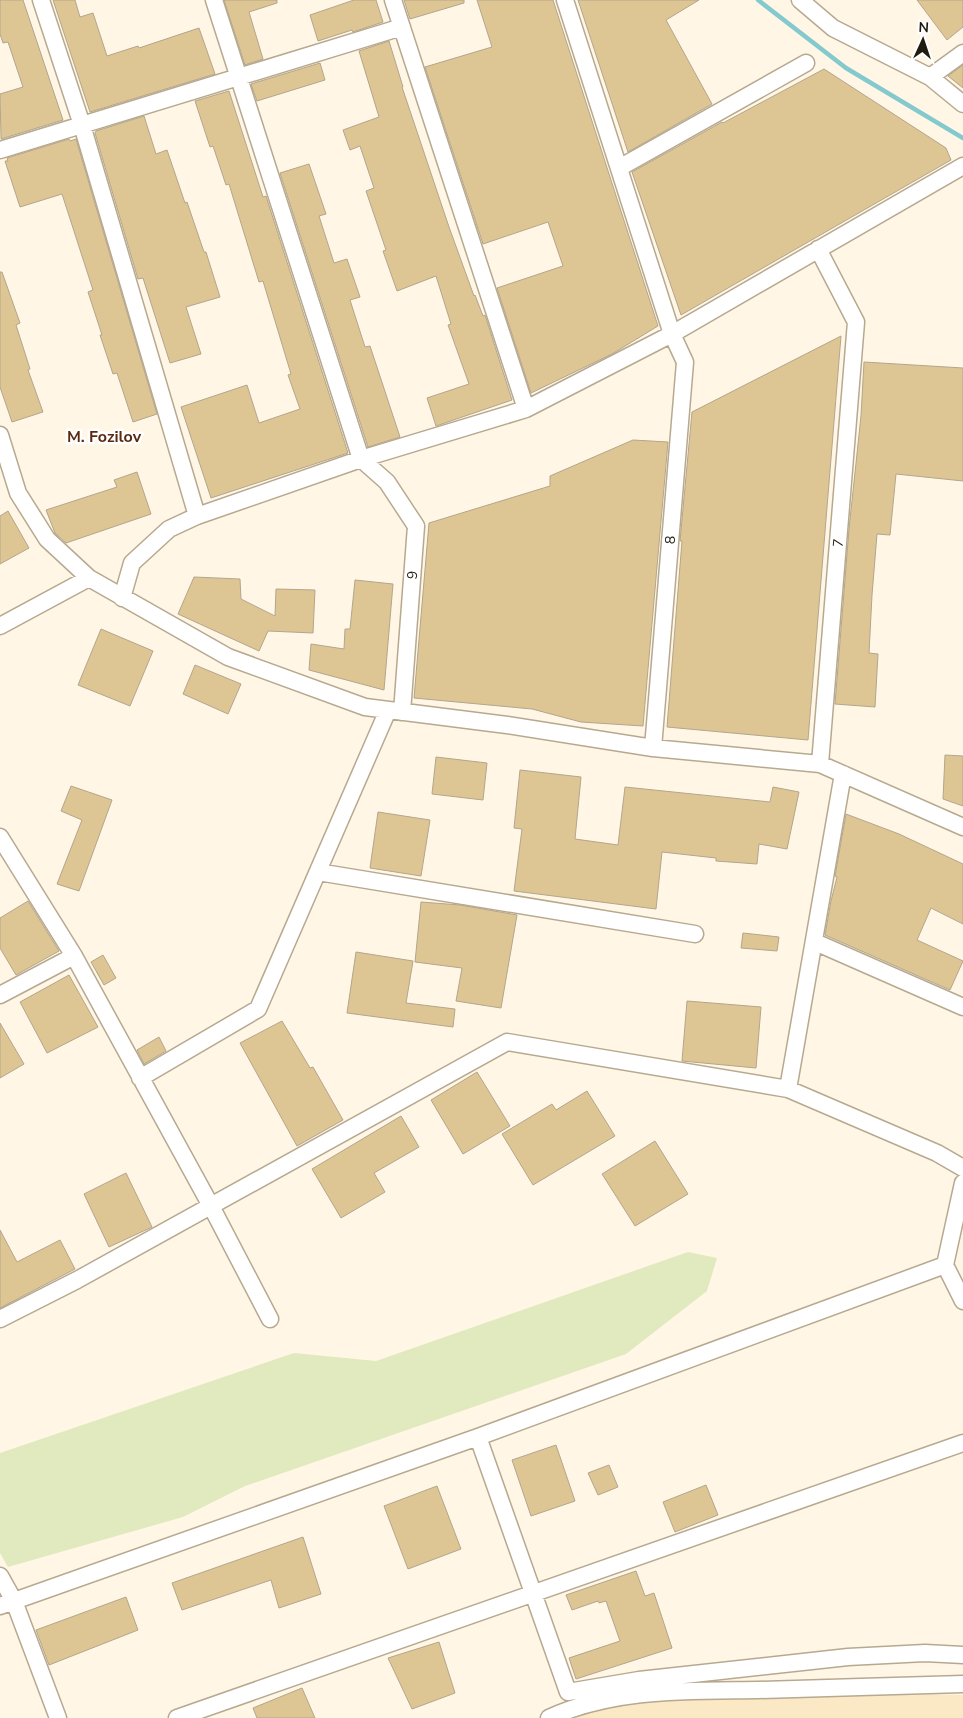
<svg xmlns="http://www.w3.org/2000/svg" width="963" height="1718" font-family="'Nunito Sans',sans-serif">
	<rect width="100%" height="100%" fill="#fff6e6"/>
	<path fill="#fbe9c6" d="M678,1688L963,1695V1718H539L584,1698Z"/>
	<path fill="#e1eabe" d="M688,1252L717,1258L707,1291L626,1354L245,1486L183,1517L8,1567L0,1553V1453L294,1353L376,1361Z"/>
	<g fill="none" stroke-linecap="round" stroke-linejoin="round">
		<path stroke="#83c9cd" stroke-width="4.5" d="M758,0L846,68L963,138"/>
	</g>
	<path fill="#dec594" stroke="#b3a68c" d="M0,0H23L63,120L1,139L0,94L23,87L8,42L3,43L0,34Z
		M53,0H75L80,17L93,13L107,56L138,46L139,48L199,28L215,74L90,112Z
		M224,0H277V3L249,12L263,59L245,65Z
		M354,0H376L383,22L353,32L352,30L318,41L310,15Z
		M404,0H464V3L410,19Z
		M477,0H553L658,326L612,354L531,393L497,288L563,266L548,222L483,244L425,67L492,47Z
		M578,0H699L666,20L712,104L628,152Z
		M917,0H963V27L947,40Z
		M389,41L403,87H402L449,227L474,296L475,295L483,316L485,315L512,400L436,426L427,398L469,384L448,325L451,324L436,276L397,291L383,251L386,250L366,191L374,188L360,146L350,150L343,130L379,117L359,51Z
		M320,63L325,80L257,101L251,84Z
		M963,65V88L948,76Z
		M824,69L946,148L951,160L681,315L632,172L722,122L723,123Z
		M229,91L263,197L266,196L348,453L211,498L181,407L247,385L259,423L300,409L288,375L291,374L263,281L259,282L229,184L226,185L213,146L210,147L195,101Z
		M144,116L156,154L167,150L185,203L187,202L204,252H206L220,297L186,307L201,354L170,363L143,278L138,279L95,133L96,131Z
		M69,139L70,141L76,139L157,414L133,422L117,373L113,374L100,335H102L88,292L93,290L62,194L20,207L5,161H8L7,158Z
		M309,164L326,214L319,216L334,263L347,259L360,297L350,300L365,347L370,346L400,437L368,447L280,173Z
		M0,272H2L20,323L16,325L30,369L28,370L43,412L12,422L0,387Z
		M841,336L808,740L667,727L682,541H680L692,412Z
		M864,362L963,368V481L896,474L890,535L877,534L872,595L869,653L878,654L875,707L835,704L849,529L861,416Z
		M633,440L668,442L643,726L581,722L532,709L414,698L429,523L550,486V476Z
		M137,472L151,514L66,543L55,533L46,510L117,487L114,480Z
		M8,511L29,548L0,564V516Z
		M194,577L240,579L241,599L275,616L276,589L315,590L313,633L268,631L259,651L178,614Z
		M355,580L393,584L384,690L309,670L311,644L344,649L345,629H350Z
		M101,629L153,651L130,706L78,685Z
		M195,665L241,684L228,714L183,694Z
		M945,755L963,756V806L943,799Z
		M436,757L487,763L483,800L432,794Z
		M520,770L581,777L575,839L618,845L625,787L770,802L773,787L799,792L787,849L759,844L757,864L716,861V858L662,852L656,909L514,891L522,829L514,828Z
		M71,786L112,800L79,891L57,884L82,820L61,811Z
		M378,812L430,820L421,876L370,868Z
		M846,814L899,834L963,864V924L931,908L917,940L963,961L950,990L825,935L831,901L837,877L835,876Z
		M28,901L59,951L16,975L0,948V918Z
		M421,902L460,905L517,915L501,1008L456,1001L462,968L415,962Z
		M743,933L779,937L777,951L741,948Z
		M356,952L413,961L406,1003L455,1009L453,1027L347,1013Z
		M103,955L116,978L104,985L91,962Z
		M69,975L98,1027L47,1053L20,1002Z
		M687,1001L761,1007L756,1068L682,1061Z
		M282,1021L310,1068L313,1067L343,1120L297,1146L240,1043Z
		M0,1023L24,1064L0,1078Z
		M159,1037L166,1051L144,1064L137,1050Z
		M477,1072L510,1126L463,1154L431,1100Z
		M587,1091L615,1136L533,1185L502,1134L552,1104L556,1110Z
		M401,1116L419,1147L374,1173L385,1192L341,1218L312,1169Z
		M655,1141L688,1194L635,1226L602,1174Z
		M126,1173L152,1227L109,1247L84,1194Z
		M0,1230L17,1262L60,1240L75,1269L0,1308Z
		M556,1445L575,1501L531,1516L512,1460Z
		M609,1465L618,1487L598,1495L588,1473Z
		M706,1485L718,1515L675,1532L663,1502Z
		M437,1486L461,1549L408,1569L384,1506Z
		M303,1537L321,1594L279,1608L271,1580L182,1610L172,1583Z
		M636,1571L645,1596L654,1593L672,1648L576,1679L569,1658L620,1641L606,1601L599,1603L598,1601L572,1610L566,1595Z
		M126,1597L138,1630L49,1665L36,1630Z
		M439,1642L455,1693L412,1709L388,1658Z
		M302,1688L315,1718H257L253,1708Z"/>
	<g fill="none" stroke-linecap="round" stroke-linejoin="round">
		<g stroke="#b7a98f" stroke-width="19">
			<path id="minor" d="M41,0L82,125L197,516
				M214,0L361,459L387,482L416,526L402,712
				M393,0L526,409
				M565,0L672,334L685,362L653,748
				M800,0L833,28L930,77L963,104
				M930,77L963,53
				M0,150L402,27
				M619,168L806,63
				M818,249L856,322L820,764
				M0,435L18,493L47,539L89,578L228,657L365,707L507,725L653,748L820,764L963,827
				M122,598L132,563L169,529L197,516L361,459L526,409L672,334L963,166
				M0,626L89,578
				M0,837L74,956L211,1206L270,1319
				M318,872L695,934
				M815,942L963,1007
				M0,995L74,956
				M140,1078L258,1009L388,710
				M788,1089L843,774
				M945,1265L963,1301
				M0,1319L77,1280L507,1042L788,1089L937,1153L963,1168
				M478,1437L568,1692L639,1680L848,1657L925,1653L963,1655
				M0,1576L14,1601L0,1606
				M58,1718L14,1601L478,1437L945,1265L963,1183
				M177,1718L963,1443
				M549,1718C614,1688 688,1691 758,1690C826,1688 895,1686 963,1684"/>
		</g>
		<use href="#minor" stroke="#fff" stroke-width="16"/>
	</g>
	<g text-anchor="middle" stroke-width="5" stroke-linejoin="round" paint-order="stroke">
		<g font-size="14" fill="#211c12" stroke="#fff">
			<text transform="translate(670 540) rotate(-85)" y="5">8</text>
			<text transform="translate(838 543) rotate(-85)" y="5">7</text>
			<text transform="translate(412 575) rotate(-86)" y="5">9</text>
		</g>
		<g font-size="16" font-weight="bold" fill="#5a2a10" stroke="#fff">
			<text x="104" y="442">M. Fozilov</text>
		</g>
	</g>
	<g transform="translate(923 40) rotate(3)" stroke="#ffffff" stroke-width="4" paint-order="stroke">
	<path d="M0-4L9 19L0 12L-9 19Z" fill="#211c12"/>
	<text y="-8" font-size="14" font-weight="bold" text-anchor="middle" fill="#211c12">N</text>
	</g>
</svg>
